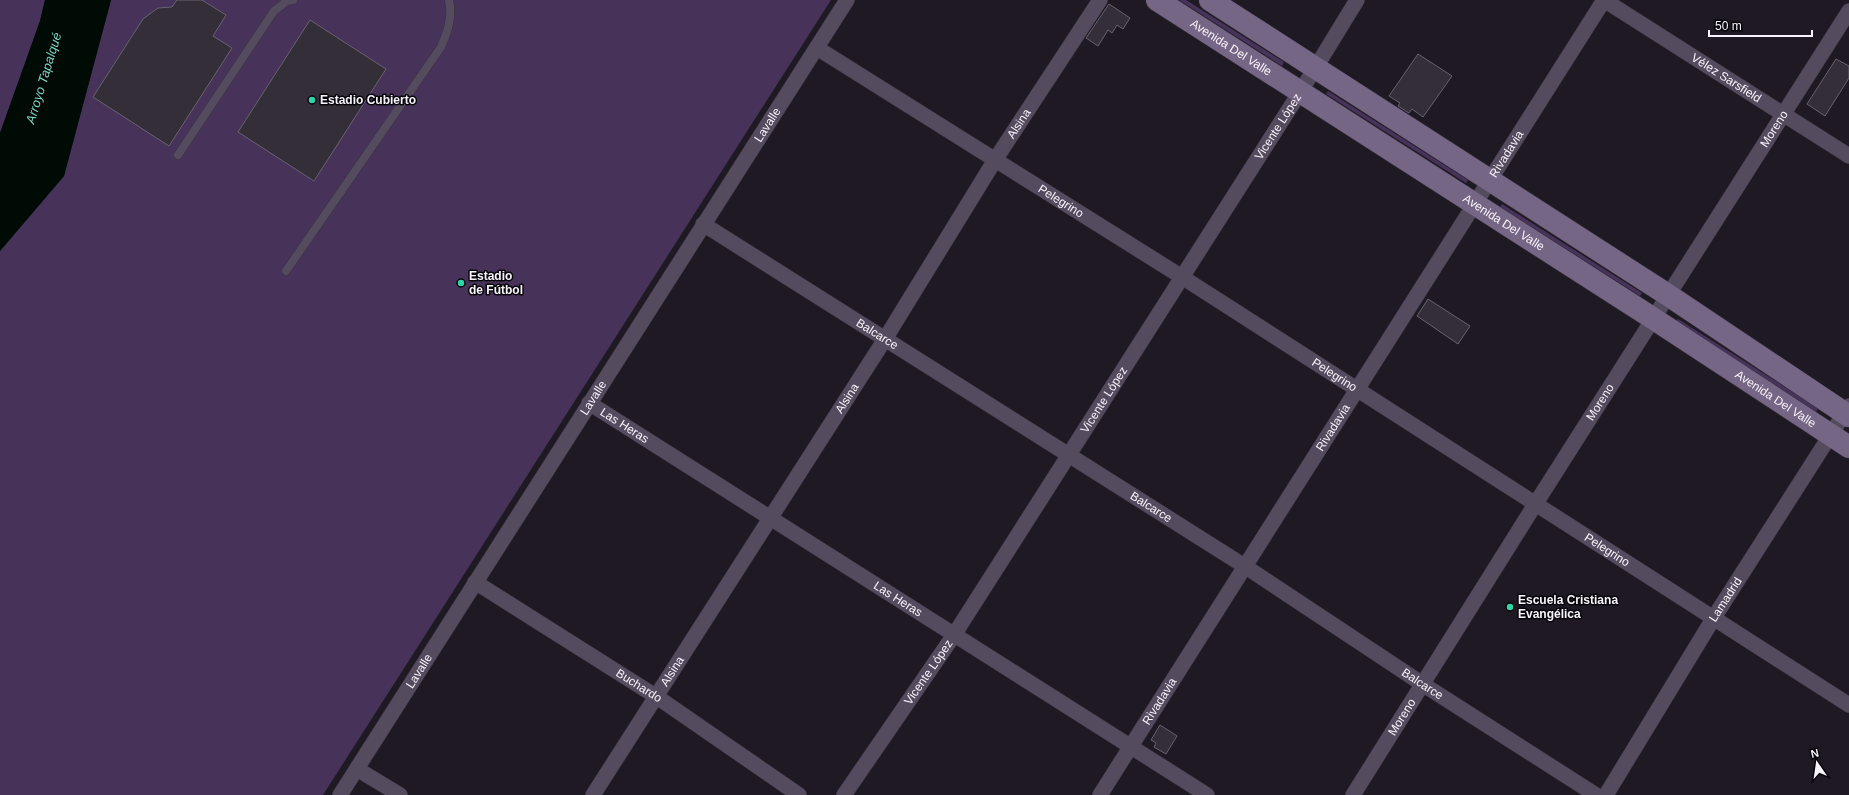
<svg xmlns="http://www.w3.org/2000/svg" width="1849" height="795" font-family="Helvetica,sans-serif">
	<rect width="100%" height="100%" fill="#1f1924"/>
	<path fill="#473359" d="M0,0H45L40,21L0,133Z
		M111,0H831L323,795H0V251L64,176Z
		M1179,0H1186L1284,62L1282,66Z
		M1328,91L1468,180L1466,183L1326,94Z
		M1502,204L1642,293L1640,296L1500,207Z
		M1678,319L1818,408L1816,412L1676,322Z"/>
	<path fill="#000b06" d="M45,0H111L64,176L0,251V133L40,21Z"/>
	<path fill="#342e39" stroke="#68626e" d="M177,0H202L226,15L213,36L232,48L169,146L93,97L143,19L158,8L172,7Z
		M1109,4L1130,18L1123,29L1117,25L1112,33L1108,30L1098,46L1086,38Z
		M310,20L386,69L314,181L238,132Z
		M1418,54L1452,76L1423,117L1412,109L1409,113L1398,106L1400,103L1389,96Z
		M1836,59L1849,66V78L1825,116L1807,104Z
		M1428,299L1470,326L1458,344L1417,316Z
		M1160,725L1177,736L1166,754L1154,747L1156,743L1151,740Z"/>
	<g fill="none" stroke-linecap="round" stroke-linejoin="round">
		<g stroke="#39333e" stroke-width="9">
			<path id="lane" d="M178,155L274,11L287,1L293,0
				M286,271L441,47C448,32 453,16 449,0"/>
		</g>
		<g stroke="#39333e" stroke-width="16">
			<g id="street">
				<path id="s1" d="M1604,0L1849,156"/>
				<path id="s2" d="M817,48L1182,277L1849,705"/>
				<path id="s3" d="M703,224L1246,567L1424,685L1596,795"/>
				<path id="s4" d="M589,403L1207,795"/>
				<path id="s5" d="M475,582L657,697L799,795"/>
				<path d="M357,769L400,795"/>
				<path id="s6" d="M340,795L847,0"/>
				<path id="s7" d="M593,795L885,339L995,160L1100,0"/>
				<path id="s8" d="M844,795L954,635L1316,67L1357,0"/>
				<path id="s9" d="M1100,795L1604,0"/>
				<path id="s10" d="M1353,795L1536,503L1849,11"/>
				<path id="s11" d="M1606,795L1713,619L1849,406"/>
			</g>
		</g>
		<g stroke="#39333e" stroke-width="23">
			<g id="secondary">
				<path id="s12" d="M1157,0L1654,319L1849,447"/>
				<path d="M1210,0L1668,295L1849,416"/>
			</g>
		</g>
		<use href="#lane" stroke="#554b5f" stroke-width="8"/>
		<use href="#street" stroke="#554b5f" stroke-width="15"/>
		<use href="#secondary" stroke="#766685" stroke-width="22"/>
	</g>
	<g fill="#31d4a9" stroke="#08060a" stroke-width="1.5">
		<circle cx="312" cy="100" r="4"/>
		<circle cx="461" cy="283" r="4"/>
		<circle cx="1510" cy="607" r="4"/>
	</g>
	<g text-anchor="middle" stroke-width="3" stroke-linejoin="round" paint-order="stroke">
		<g font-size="12" fill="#f7f3fa" stroke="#08060a">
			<text dy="4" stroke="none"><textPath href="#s12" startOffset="88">Avenida Del Valle</textPath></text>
			<text dy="4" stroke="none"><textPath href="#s1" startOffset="145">Vélez Sarsfield</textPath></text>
			<text dy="4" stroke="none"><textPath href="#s7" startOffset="795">Alsina</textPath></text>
			<text dy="4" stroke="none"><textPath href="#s6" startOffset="795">Lavalle</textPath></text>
			<text dy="4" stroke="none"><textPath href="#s8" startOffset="797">Vicente López</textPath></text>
			<text dy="4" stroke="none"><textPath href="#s10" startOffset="788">Moreno</textPath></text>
			<text dy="4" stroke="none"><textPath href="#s9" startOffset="759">Rivadavia</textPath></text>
			<text dy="4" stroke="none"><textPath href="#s2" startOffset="288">Pelegrino</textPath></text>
			<text dy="4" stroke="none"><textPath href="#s12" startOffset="412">Avenida Del Valle</textPath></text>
			<text dy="4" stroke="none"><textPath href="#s3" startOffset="206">Balcarce</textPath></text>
			<text dy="4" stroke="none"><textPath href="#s2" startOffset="612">Pelegrino</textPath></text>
			<text dy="4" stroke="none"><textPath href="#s6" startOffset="471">Lavalle</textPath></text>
			<text dy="4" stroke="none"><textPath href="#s7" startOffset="471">Alsina</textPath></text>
			<text dy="4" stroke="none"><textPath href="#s12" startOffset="736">Avenida Del Valle</textPath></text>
			<text dy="4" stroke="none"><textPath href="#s8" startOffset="473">Vicente López</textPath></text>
			<text dy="4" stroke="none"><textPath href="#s10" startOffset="464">Moreno</textPath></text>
			<text dy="4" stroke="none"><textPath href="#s4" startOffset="42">Las Heras</textPath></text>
			<text dy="4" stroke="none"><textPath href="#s9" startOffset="435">Rivadavia</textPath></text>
			<text dy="4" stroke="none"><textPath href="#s3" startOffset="530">Balcarce</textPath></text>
			<text dy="4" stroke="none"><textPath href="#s2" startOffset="936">Pelegrino</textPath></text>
			<text dy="4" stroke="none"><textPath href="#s4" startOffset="366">Las Heras</textPath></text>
			<text dy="4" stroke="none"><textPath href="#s11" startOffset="229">Lamadrid</textPath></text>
			<text dy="4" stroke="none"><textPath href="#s6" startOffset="147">Lavalle</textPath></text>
			<text dy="4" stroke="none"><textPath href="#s7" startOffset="147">Alsina</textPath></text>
			<text dy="4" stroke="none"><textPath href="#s8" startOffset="149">Vicente López</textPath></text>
			<text dy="4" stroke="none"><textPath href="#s3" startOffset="854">Balcarce</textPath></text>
			<text dy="4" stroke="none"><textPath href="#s5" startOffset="194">Buchardo</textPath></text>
			<text dy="4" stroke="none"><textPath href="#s9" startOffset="111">Rivadavia</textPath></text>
			<text dy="4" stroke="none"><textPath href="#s10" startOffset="92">Moreno</textPath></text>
		</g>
		<g font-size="12" font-weight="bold" fill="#f7f3fa" stroke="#08060a" text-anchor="start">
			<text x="320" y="104">Estadio Cubierto</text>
			<text x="469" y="280">Estadio<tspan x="469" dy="14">de Fútbol</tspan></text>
			<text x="1518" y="604">Escuela Cristiana<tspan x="1518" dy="14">Evangélica</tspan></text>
		</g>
		<g font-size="13" font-style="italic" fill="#77dab9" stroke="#08060a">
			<text transform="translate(43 78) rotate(-73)" y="5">Arroyo Tapalqué</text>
		</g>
	</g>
	<g transform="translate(1817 763) rotate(347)" stroke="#08060a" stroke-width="3" paint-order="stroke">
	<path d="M0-3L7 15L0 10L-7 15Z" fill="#f7f3fa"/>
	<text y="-6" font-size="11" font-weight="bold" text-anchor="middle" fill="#f7f3fa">N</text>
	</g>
	<path d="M1709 30v6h103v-6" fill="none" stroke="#f7f3fa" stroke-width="2"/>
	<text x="1715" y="30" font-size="12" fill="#f7f3fa" stroke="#08060a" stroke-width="3" paint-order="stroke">50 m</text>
</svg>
